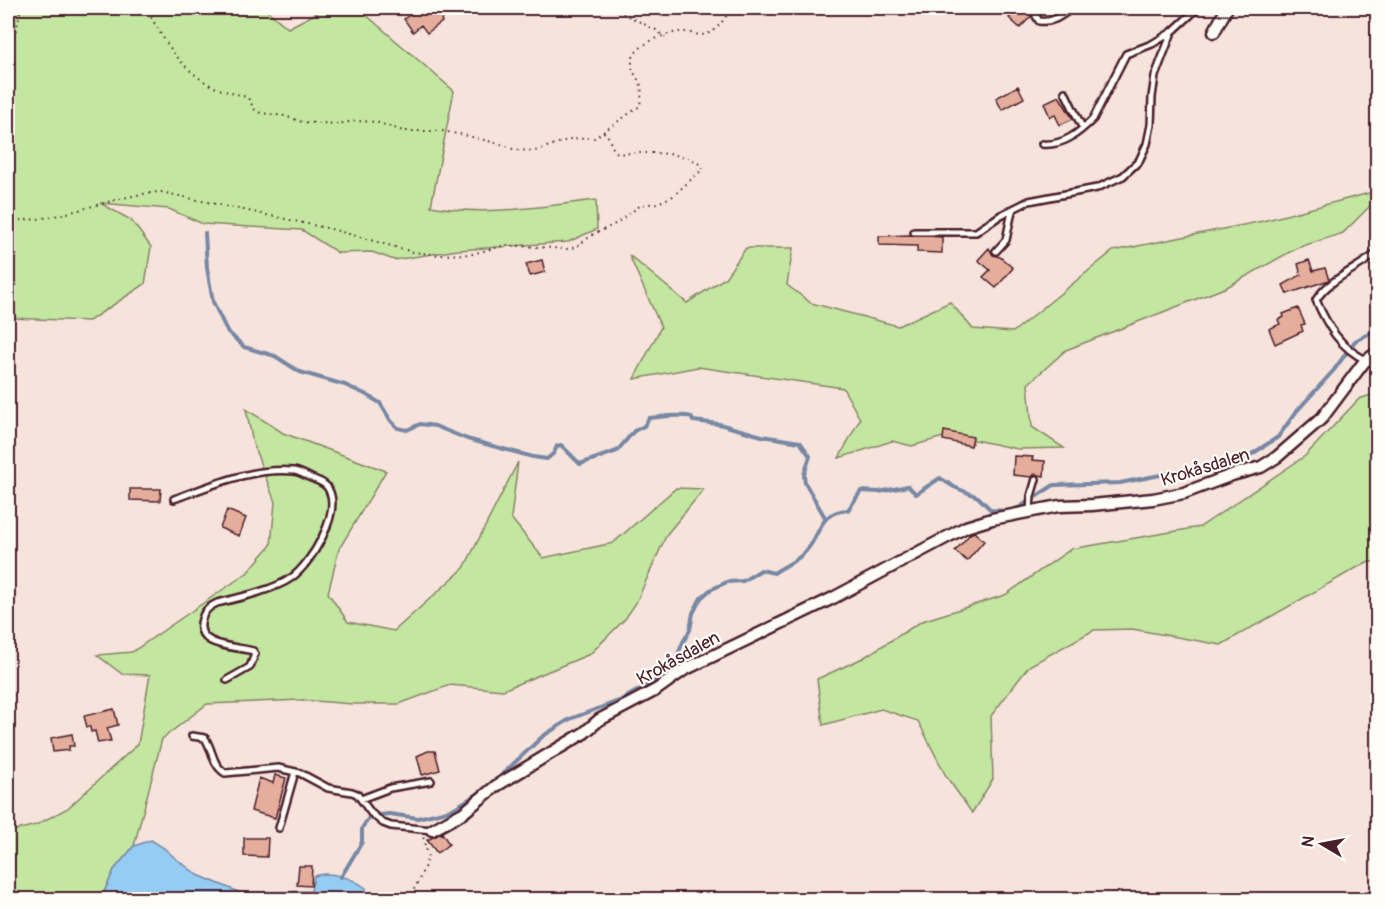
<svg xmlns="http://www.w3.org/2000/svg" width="1385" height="907" font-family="Pangolin,sans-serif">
	<rect width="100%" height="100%" fill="#f6e4dc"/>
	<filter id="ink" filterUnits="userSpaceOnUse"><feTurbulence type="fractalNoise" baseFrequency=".0167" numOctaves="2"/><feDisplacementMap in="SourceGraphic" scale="12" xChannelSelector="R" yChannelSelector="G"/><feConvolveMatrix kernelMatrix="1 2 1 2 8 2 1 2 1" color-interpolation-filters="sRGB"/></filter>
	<g filter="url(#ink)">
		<path fill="#c3e7a1" stroke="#868366" stroke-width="1.5" d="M8,8H264L288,28L326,8H358L454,91L431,206C486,217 541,206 596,200L597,229L568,242L458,250L394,260L372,252L338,253L302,230L203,224L169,209L100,203L131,220L151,247L145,284L89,321L8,318Z
			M1377,191V199L1343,233L1297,248L1227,287L1066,350L1028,384L1032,427L1064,448L1018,449L950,435L912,446L892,441L839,458L860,419L843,388L698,367L634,379L661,327L629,255L687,303L725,278L746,248H793L787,285L811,303L898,326L950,302L973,329L1013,332L1113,251L1263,221Z
			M1377,393V561L1365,563L1221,645L1132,629L1094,630L1029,666L991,716L993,779L972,813L946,776L918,721L881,709L823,725L817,679L863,658L922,621L1005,595L1071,549L1200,527L1305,456L1359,399Z
			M246,409L283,433L386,471L339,549L328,593L348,622L394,631L464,568L518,462L511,518L543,558L613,543L676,488L704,489L667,534L636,603L625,619L590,654L503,690L450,685L399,704H353L302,700L207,704L162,739L134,846L114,870L101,899L8,900V832L36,825L68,808L138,744L150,675L122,674L97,655L132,652L247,573L271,545L275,502L253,444Z"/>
		<path fill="#95ccf4" stroke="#7787a4" stroke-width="1.5" d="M151,840L164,848L175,858L198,875L241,893L311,891L314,876C330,870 352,878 366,888V899H101L114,870L134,846Z"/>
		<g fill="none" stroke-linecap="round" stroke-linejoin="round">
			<path stroke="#7787a4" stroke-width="4" d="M205,233L207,268L213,302L227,331L244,347L275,356L300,372L345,385L365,394L380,403L391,421L398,428L407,430L420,424L435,426L467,439L533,457L547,459L554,453L557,446L561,445L580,464L617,451L634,431L644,426L649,418C661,417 681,414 691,417L693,421L719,424L762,436L800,442L810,456L804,475L805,483L826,519
				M494,782L543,736L570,719L621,700L660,678L675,662L683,642L690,630L693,613L701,598L710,590L727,582L743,581L761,570L774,573C784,566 799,560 806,551C822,533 818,512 848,510L861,491L879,492L908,486L916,494L940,478L954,487L978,497L991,510L1010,511L1020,507L1054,485L1120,483L1246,458L1278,437L1296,412L1334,370L1355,341L1378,329
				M341,877L362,842V828L370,816L389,814L418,818L451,810L481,792"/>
		</g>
		<path fill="#e5ad9c" stroke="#4a1f2b" stroke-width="1.5" d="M416,8H457L445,16L441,20L442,22L427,33L421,25L413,32L404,19L412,13L411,11Z
			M1018,8H1039L1020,28L1009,18Z
			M1018,86L1024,98L1002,110L996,98Z
			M1059,96L1073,119L1060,125L1055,115L1050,117L1044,103Z
			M911,235L942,237V253L917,252V246L879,245V236Z
			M989,248L993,255L1000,257L1013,268L996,288L983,277L990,270L978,260Z
			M542,260L545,272L530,276L526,264Z
			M1309,260L1313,271L1325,268L1329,280L1287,294L1283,285L1301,275L1298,264Z
			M1298,308L1305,324L1301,325L1303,331L1275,344L1269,329L1280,324L1278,320L1284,317L1283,314Z
			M944,431L973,437L971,446L943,440Z
			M1014,456L1033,457L1032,460L1045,461L1044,476L1035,474L1032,477L1013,475Z
			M130,489H161L160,501L130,500Z
			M227,510L246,518L239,536L220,528Z
			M974,532L984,541L967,561L955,551L970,534Z
			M114,709L118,725L107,728L111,741L98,743L95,731L91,732L90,727H87L84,716Z
			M72,734L74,746H69V750L53,752L51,738Z
			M428,751H435L440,770L422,775L417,756Z
			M275,775L286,778L275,818L251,811L259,778L273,783Z
			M442,833L449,844L437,853L427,840Z
			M244,838H268L267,857L244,856Z
			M299,866H312L311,886L297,885Z"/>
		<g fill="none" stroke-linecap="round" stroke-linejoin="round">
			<g stroke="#4a1f2b" stroke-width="10">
				<path id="lane" d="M1036,16L1039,21C1053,23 1061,16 1072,8
					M1065,92L1081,125L1084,126
					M1042,144C1063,146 1079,133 1093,119L1126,54L1152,44L1172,32L1198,8
					M914,232H976L1001,215L1029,201L1097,188L1123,176L1139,161L1147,144L1151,125L1152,97L1155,76L1172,32
					M996,251L1006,240L1012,211L1015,208
					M1366,360C1340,348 1327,325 1316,300C1330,278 1358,269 1378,252
					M174,499C213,485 252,467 294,471C300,472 305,475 311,478C318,481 326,483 329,490C341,514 311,564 291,578C274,590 238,598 217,603C210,606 204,610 202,619C193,647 235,646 253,651L255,654L250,667L227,680
					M1030,511L1031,496L1036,479
					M192,736L205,738C213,750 212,765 225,773L278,768L300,773L328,788L352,792L357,794L371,813L383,823L391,826L432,830
					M361,799L390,788L431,781
					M279,828L295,772"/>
			</g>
			<g stroke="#4a1f2b" stroke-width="15">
				<path id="street" d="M1214,32L1227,8
					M432,830L463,813L496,786L584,733L599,720L656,690L684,670L833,598L966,527L992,519L1059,506L1092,505L1153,499L1184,493L1232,475L1261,467L1277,457L1322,418L1364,362L1378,352"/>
			</g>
			<path stroke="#4a1f2b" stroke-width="2" stroke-dasharray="1.5 4.5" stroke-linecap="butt" d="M612,8L656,30L665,37
				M8,40L16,30L21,8
				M603,132L640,106C641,98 643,90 640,83C636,75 631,71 632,62C633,45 665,33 680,32C689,31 698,37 707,34C719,29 725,18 731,8
				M8,220C56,224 111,195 161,192L331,229L413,252L440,255L472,254L506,245L567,249L576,247L592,235L615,224L641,205L658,203L673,196L703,169C694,152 654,153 637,153C632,153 623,154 618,153C611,150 610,138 606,133L603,132L594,138L570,139L535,151L515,150L504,145L464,135L442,131H403L376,122L355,121L337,124L302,122L285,116L261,113L254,109L248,98C237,93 224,92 212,86C180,69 163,39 146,8
				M408,900L419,880L428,858L423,836"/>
			<use href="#lane" stroke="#fdfcf7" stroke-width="5"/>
			<use href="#street" stroke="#fdfcf7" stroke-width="10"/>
		</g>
	</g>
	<g text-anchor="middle" stroke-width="4.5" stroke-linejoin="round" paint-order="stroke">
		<g font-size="18" fill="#4a1f2b" stroke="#fdfcf7">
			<text transform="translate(1205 467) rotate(-17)" y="6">Krokåsdalen</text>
			<text transform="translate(678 658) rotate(-29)" y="6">Krokåsdalen</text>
		</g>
	</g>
	<rect width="1385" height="907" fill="none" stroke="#fdfcf7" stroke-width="30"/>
	<rect x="15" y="15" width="1355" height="877" fill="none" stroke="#4a1f2b" stroke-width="2" filter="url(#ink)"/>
	<g transform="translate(1322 844) rotate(280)" stroke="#fdfcf7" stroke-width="4.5" paint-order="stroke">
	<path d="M0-4.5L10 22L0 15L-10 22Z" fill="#4a1f2b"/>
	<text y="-9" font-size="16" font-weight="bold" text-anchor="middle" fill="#4a1f2b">N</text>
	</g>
</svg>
